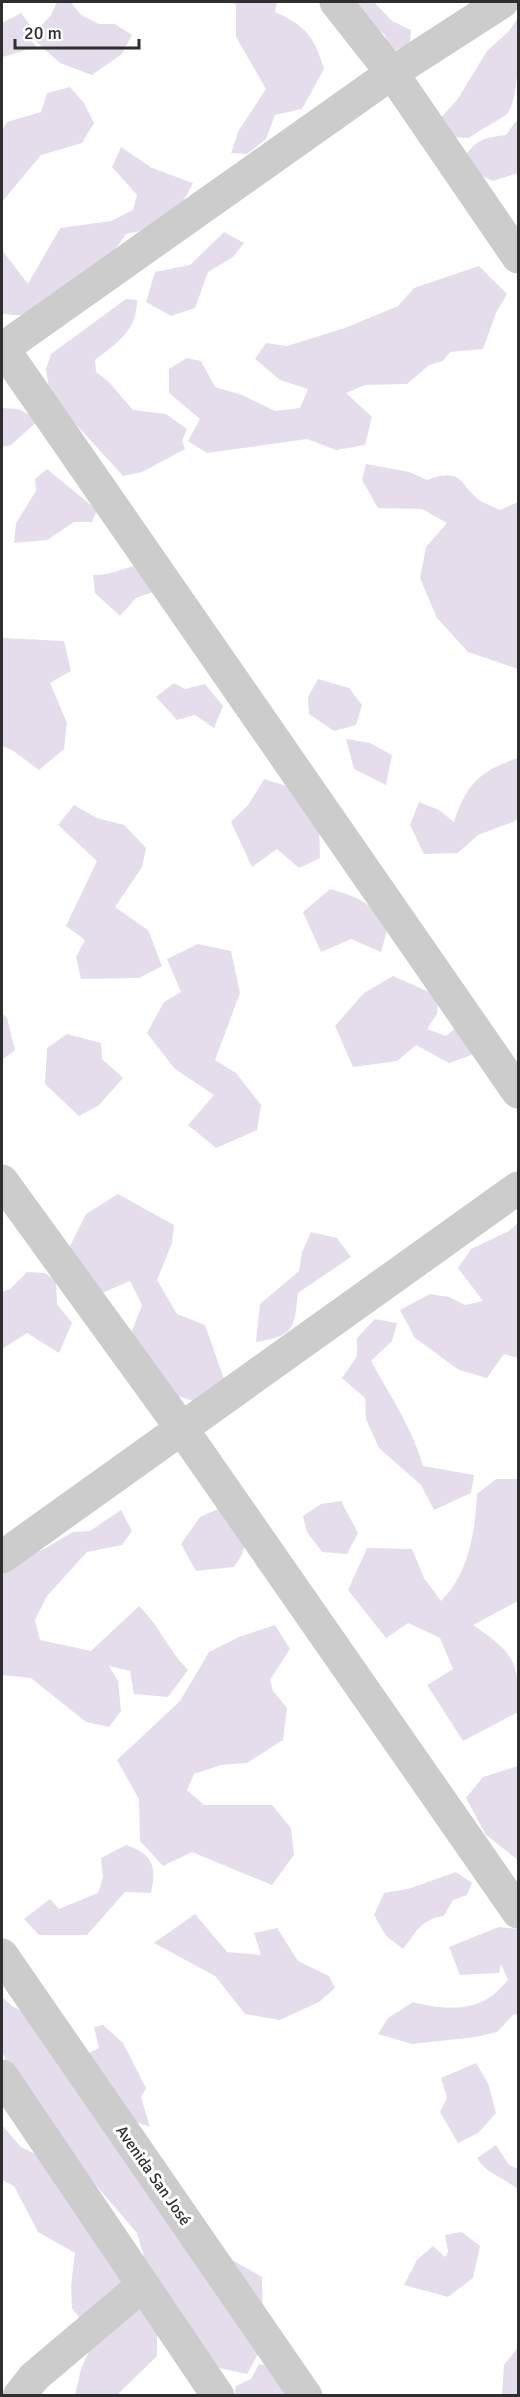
<svg xmlns="http://www.w3.org/2000/svg" width="520" height="2397" font-family="Signika,sans-serif">
	<rect width="100%" height="100%" fill="#fff"/>
	<path fill="#e5ddec" d="M57,2H74L72,4L81,15L99,24H115L132,35L122,54L92,75L60,63L31,37L51,15Z
		M231,2H277L275,12C306,26 314,36 324,69L302,109L275,115L266,139L247,154L231,153L239,130L266,89L236,37V5Z
		M355,2H374L392,21L411,30L410,44L393,51L384,34L365,21Z
		M21,13L33,29L28,37L37,47L2,57V23Z
		M518,18C518,43 520,95 508,113C502,119 479,130 469,138L451,137L436,123L457,100L487,51L509,31Z
		M70,87L84,103L94,123L82,143L41,155L2,202V130L7,122L41,112L47,93Z
		M515,122H518V173L493,181L475,173L462,159C477,140 482,138 506,135Z
		M121,147L152,168L193,183C178,215 160,228 126,234C101,271 50,327 2,313V250L28,284L60,228L111,221L133,210L137,195L112,167Z
		M224,232L244,243L233,257L208,272L195,308L171,316L146,302L155,272L190,265Z
		M479,266L507,294L496,313L483,349L450,352L443,361L429,365L407,384L365,385L346,393L372,417L365,445L336,450L307,439L207,453L188,441L200,419L169,393V369L187,358L201,361L215,387L242,395L275,411L300,408L308,389L280,380L255,359L266,343L287,346L345,328L398,306L414,288Z
		M126,299L137,300C137,331 117,343 95,360L96,372L108,381L133,410L166,414L187,429L182,441L185,449L142,472L123,476L50,396L46,369L51,354Z
		M2,408L18,409L39,420L11,445L2,447Z
		M366,464L409,472L427,480C466,466 458,486 482,502C488,505 494,507 500,510L518,502V669L468,652L437,618L420,578L426,547L447,523L422,509L378,508L362,480Z
		M47,469L97,510L92,522H74L47,540L14,543L16,523L36,491L35,479Z
		M143,564L159,590L136,598L120,616L95,593L93,575C110,576 125,567 143,564Z
		M2,638L64,641L71,671L50,683L67,723L64,749L39,770L12,750L2,746Z
		M318,679L349,688L362,705L356,725L334,731L309,714L308,697Z
		M174,683L185,689L205,684L223,706L214,728L195,715L177,720L156,697Z
		M346,739L370,743L392,755L386,785L354,769Z
		M518,758V817L515,821L478,835L458,853L424,854L410,825L419,802L439,810L454,822C466,784 481,770 518,758Z
		M264,779L293,788L319,823L320,858L299,868L277,849L252,867L231,822L249,804Z
		M74,805L97,818L124,825L146,848L142,867L115,907L148,930L162,966L139,978L81,979L76,957L85,940L66,926L97,861L58,825Z
		M330,889C360,898 369,901 388,927L381,952L351,939L321,952L303,912Z
		M198,944L231,951L240,993L215,1060L236,1073L261,1105L257,1130L216,1148L188,1125L214,1095L175,1069L147,1033L164,1002L181,992L167,959Z
		M393,976L438,996L437,1014L427,1029L446,1036L460,1024L477,1053L449,1063L416,1045L397,1061L353,1067L335,1026L364,993Z
		M2,1013L7,1018L15,1050L2,1060Z
		M67,1034L101,1043L102,1059L123,1078L99,1105L79,1116L45,1084L47,1048Z
		M118,1194L174,1225L172,1243L157,1280L177,1314L205,1325L225,1382L203,1404L152,1388L130,1336L142,1305L130,1281L102,1293L69,1248L86,1214Z
		M518,1223V1358L504,1354L487,1378L459,1370L415,1338L400,1310L430,1294L449,1297L465,1305L483,1301L458,1268L471,1249L509,1231Z
		M311,1232L337,1238L351,1257L298,1293C294,1328 295,1336 256,1342L260,1304L299,1271L302,1252Z
		M27,1272L45,1273L56,1281L57,1304L72,1323L59,1353L27,1333L2,1349V1292L10,1289Z
		M375,1319L397,1323L392,1341L371,1361C390,1396 412,1427 423,1466L474,1475L471,1493L434,1510L421,1485L379,1448L366,1419L365,1398L342,1378L357,1356V1338Z
		M496,1479H518V1601L473,1625C515,1654 519,1661 518,1712L463,1741L427,1685L453,1669L440,1638L408,1623L386,1638L348,1590L367,1548L412,1549L424,1578L441,1601C469,1573 475,1532 477,1494Z
		M341,1501L358,1533L347,1554L322,1552L307,1532L303,1516L321,1504Z
		M222,1507C240,1532 255,1540 234,1567L196,1571L181,1544L200,1517Z
		M121,1510L132,1531L122,1545L87,1552L47,1596L35,1620L40,1640L91,1651L139,1606C159,1625 168,1650 188,1670L168,1697L134,1694L130,1671L109,1666L118,1681L121,1711L109,1727L86,1722L31,1678L2,1675V1575L13,1560L44,1549L73,1532L90,1531Z
		M275,1625L290,1649L270,1680L273,1691L287,1708L283,1740L247,1763L221,1765L194,1774L187,1790L204,1805H272L291,1828L294,1855L272,1885L192,1852L163,1866L140,1841L139,1799L117,1760L180,1701L209,1652L239,1637Z
		M518,1766V1860L486,1835L466,1798L483,1777Z
		M126,1845C153,1854 157,1866 151,1893L125,1892L87,1935H39L24,1919L50,1899L59,1909L98,1893L103,1877L101,1858Z
		M456,1872L472,1883L467,1895L453,1900L444,1916C419,1920 417,1932 403,1949L386,1936L374,1915L384,1893L408,1889Z
		M195,1914L227,1952L261,1955L254,1933L277,1928L298,1961L329,1976L335,1988L319,2002L280,2020L245,2014L215,1976L154,1943Z
		M499,1927L518,1929V2014L513,2015L497,2032L476,2037L412,2044L378,2034L388,2018L413,2002C436,2008 465,2012 487,1999C495,1995 502,1986 508,1980L501,1964L499,1973L460,1975L449,1947Z
		M2,1997L12,2006L49,2025L176,2228L262,2277L263,2345L247,2374L177,2359L157,2305V2356L117,2395H75L81,2369L95,2338L72,2308L71,2286L75,2253L38,2232L14,2186L2,2180V2125L21,2147L78,2174L154,2291L137,2233L23,2100L2,2051Z
		M103,2025L123,2043L146,2088L141,2097L150,2127C126,2119 124,2115 116,2091L98,2083L84,2055L99,2048L94,2027Z
		M476,2063L488,2083L496,2113L478,2133L458,2143L440,2112L447,2098L441,2078Z
		M496,2145L509,2165L518,2169V2190C505,2177 487,2175 477,2158Z
		M462,2232L480,2246L473,2278L448,2297L404,2285L417,2260L433,2246L445,2257L448,2252L445,2235Z
		M518,2347V2395H502L504,2365Z
		M259,2364L268,2366L310,2396H234L236,2386L251,2379Z"/>
	<g fill="none" stroke-linecap="round" stroke-linejoin="round">
		<path stroke="#ccc" stroke-width="33" d="M336,2L392,73L518,257
			M2,347L518,1092
			M2,349L392,73L502,2
			M2,1181L182,1429L518,1912
			M2,1557L518,1188
			M2,1955L306,2396
			M2,2076L218,2396
			M19,2396L34,2377L143,2285"/>
	</g>
	<g text-anchor="middle" stroke-width="6" stroke-linejoin="round" paint-order="stroke">
		<g font-size="16" fill="#2f2f2f" stroke="#fff">
			<text transform="translate(154 2175) rotate(55)" y="6">Avenida San José</text>
		</g>
	</g>
	<rect width="520" height="2397" fill="none" stroke="#2f2f2f" stroke-width="6"/>
	<path d="M15 39v9h124v-9" fill="none" stroke="#2f2f2f" stroke-width="3"/>
	<text x="24" y="39" font-size="18" fill="#2f2f2f" stroke="#ffffff" stroke-width="4.5" paint-order="stroke">20 m</text>
</svg>
